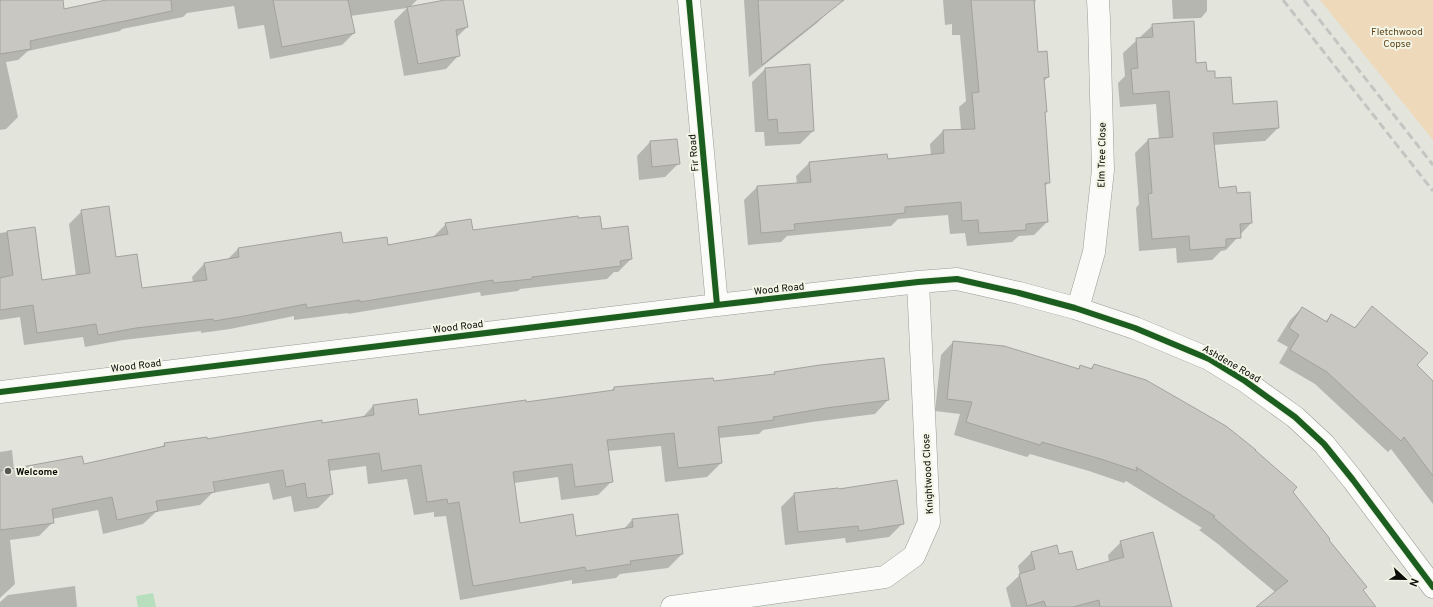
<svg xmlns="http://www.w3.org/2000/svg" width="1433" height="607" font-family="Overpass,sans-serif">
	<rect width="100%" height="100%" fill="#e3e4dc"/>
	<path fill="#eedaba" d="M1320,0H1433V140Z"/>
	<path fill="#b7dfbe" d="M153,593L156,607H138L136,596Z"/>
	<path fill="#0003" d="M0,0H62L63,10L111,0H417L409,8L450,0H462L467,27L456,38L459,55L446,69L404,76L394,21L407,8L350,16L354,33L342,45L270,59L264,25L238,29L234,6L187,13L183,17L122,29L120,31L28,51L18,60L6,62L18,117L6,129L0,130Z
		M744,0H830L831,9L817,23L749,77Z
		M943,0H1036L1034,5L1037,53L1048,77L1043,82L1046,111L1044,113L1049,182L1044,187L1047,222L1034,235L1019,236L1012,242L967,246L965,233L950,234L948,215L898,219L891,226L787,236L781,242L748,245L744,200L757,187L797,184L796,176L809,163L887,160L931,156L930,144L943,131L961,130L959,107L966,101L960,35H952V24L945,25Z
		M1172,0H1207V11L1201,18L1173,19Z
		M1153,25L1214,79L1232,105L1278,128L1265,141L1213,145L1218,189L1236,194L1251,223L1226,250L1221,251L1212,260L1177,263L1176,248L1139,251L1136,208L1139,204L1135,153L1148,140L1159,139L1156,104L1120,107L1118,83L1125,76L1123,53Z
		M809,66L813,131L800,144L765,146L764,132H755L752,82L765,69Z
		M650,142L679,163L665,177L639,180L637,156Z
		M82,211L115,258L141,289L193,282L192,277L204,264L227,260L238,249L342,244L387,246L433,237L446,224L472,231L577,219L601,230L631,259L618,272H614L607,279L520,289L518,291L481,296L480,292L348,314V313L294,320V316L230,329L201,333V331L123,340L85,347L83,337L24,345L20,317L0,320V233L34,228L42,281L76,276L69,224Z
		M1302,308L1325,322L1331,315L1353,329L1373,308L1415,365L1433,383V504L1391,449L1388,452L1315,384L1279,363L1288,347L1277,341L1290,320Z
		M953,342L1078,369L1080,367L1090,369L1094,365L1292,492L1328,540L1374,607H1296L1288,603L1218,544L1199,530L1202,528L1126,481L1124,483L1089,471L1030,454L1027,457L954,435L960,414L935,411L941,355Z
		M883,360L888,400L875,414L812,422L763,430L759,434L719,438L721,463L707,477L665,482L661,446L608,451L612,481L598,495L561,500L558,477L514,483L519,524L575,537L623,530L632,520L682,554L668,568L620,574L616,578L572,584V580L460,600L446,516L434,517V512L414,515L407,479L368,484L366,466L329,471L332,494L318,508L294,512L291,496L273,500L269,483L212,493L200,505L156,512L143,524L103,534L98,510L52,519L53,522L39,536L10,540L15,584L0,598V452L12,450L14,470L83,465L161,447L165,444L206,440L362,418L373,406L418,416L525,403L611,391L614,388L713,382Z
		M794,494L902,524L889,537L846,543L845,538L785,545L781,507Z
		M1121,542L1167,589L1133,607H1011L1006,588L1020,575L1018,566L1031,553L1056,547L1059,556L1076,571L1109,562L1108,555Z
		M75,586L77,607H0V602L8,595Z"/>
	<path fill="#c8c7c2" stroke="#a3a39c" d="M0,0H63L64,9L106,0H171L172,11L30,41L31,49L0,54Z
		M273,0H348L355,33L282,47Z
		M445,0H463L468,27L456,30L460,56L418,64L407,7Z
		M758,0H844L762,65Z
		M971,0H1034L1038,52L1047,51L1049,77L1044,78L1047,112H1045L1050,183H1045L1048,222L1026,224V230L979,233L978,220L962,221L961,202L905,207V213L794,224L795,230L761,233L757,186L811,182L809,162L887,154L888,159L944,153L943,130L975,129L972,93L979,92Z
		M1194,21L1196,63L1206,62L1207,71H1215V78L1231,77L1233,104L1277,101L1279,128L1213,133L1219,188L1236,186L1237,193L1250,192L1252,223L1240,224L1241,238L1226,239V247L1190,250L1189,236L1152,239L1148,194L1152,193L1148,139L1173,137L1169,91L1133,94L1131,69L1138,68L1136,38L1153,37L1152,24Z
		M810,64L814,131L778,133L777,119L768,120L765,68Z
		M677,139L680,164L652,167L650,141Z
		M109,206L116,257L137,254L142,288L207,280L204,263L239,257L238,248L341,232L343,243L387,237L388,245L448,234L445,223L471,219L473,230L578,216V218L600,216L602,229L628,226L632,259L620,261L621,266L532,277V279L493,283V280L360,302V300L307,308L306,304L244,316L214,321L213,319L136,328L98,335L96,324L37,333L33,305L0,310V278L13,275L7,231L35,227L42,280L90,273L81,210Z
		M1372,306L1428,353L1417,365L1433,381V476L1404,437L1401,441L1327,372L1290,350L1299,335L1289,328L1302,307L1327,322L1331,314L1355,328Z
		M953,341L1004,346L1079,369L1080,365L1092,369L1094,364L1146,380L1226,426L1256,450H1255L1297,487L1293,492L1330,539L1329,540L1367,587L1363,590L1376,607H1256L1288,581L1213,517L1215,516L1136,467L1137,471L1101,459L1042,442L1040,445L966,422L972,402L947,399Z
		M884,358L889,400L826,408L773,417L774,420L718,427L722,463L678,468L674,433L607,440L613,482L575,487L572,464L513,472L520,523L573,514L576,536L633,527L632,519L678,514L683,554L630,561L631,564L586,571L585,567L473,586L459,502L448,504L447,499L427,502L421,465L382,471L379,453L328,460L333,494L307,498L305,483L286,487L283,470L213,482L215,492L156,501L158,511L117,520L112,497L52,509L54,523L0,530V471L82,456L84,464L165,446L164,443L207,437V439L322,420V423L374,415L373,405L417,399L419,415L526,400V402L614,390V387L713,378L714,381L775,374L774,372L820,365Z
		M897,480L904,524L859,531L858,526L798,532L794,493L838,488L839,489Z
		M1153,532L1172,607H1100L1099,600L1073,607H1046L1044,601L1027,606L1019,574L1035,569L1031,552L1057,545L1059,554L1072,551L1077,570L1124,557L1120,541Z"/>
	<g fill="none" stroke-linecap="round" stroke-linejoin="round">
		<g stroke="#9a9b95" stroke-width="23">
			<path id="street" d="M689,0L717,305
				M1078,308L1094,252L1103,170L1099,19L1098,0
				M0,392L717,305L918,282L957,279L1019,293L1075,308L1135,328L1209,359L1245,381L1295,417L1324,444L1353,480L1433,587
				M672,607L885,577L914,556L929,522L918,282"/>
		</g>
		<use href="#street" stroke="#fbfbfa" stroke-width="22"/>
		<path stroke="#c4c5c2" stroke-width="3" stroke-dasharray="8 4" stroke-linecap="butt" d="M1283,0L1433,191
			M1304,0L1433,165"/>
		<g stroke="#f3f5e6" stroke-width="8">
			<path id="cycleway" d="M689,0L717,305
				M0,392L717,305L918,282L957,279L1019,293L1075,308L1135,328L1209,359L1245,381L1295,417L1324,444L1353,480L1433,587"/>
		</g>
		<use href="#cycleway" stroke="#1b5e20" stroke-width="6"/>
	</g>
	<circle fill="#575852" stroke="#f3f5e6" stroke-width="1.5" cx="8" cy="471" r="4"/>
	<g text-anchor="middle" stroke-width="4" stroke-linejoin="round" paint-order="stroke">
		<g font-size="10" fill="#62471d" stroke="#f3f5e6">
			<text x="1397" y="35">Fletchwood<tspan x="1397" dy="12">Copse</tspan></text>
		</g>
		<g font-size="10" fill="#0b0c07" stroke="#f3f5e6">
			<text transform="translate(693 153) rotate(-95)" y="4">Fir Road</text>
			<text transform="translate(1101 155) rotate(-89)" y="4">Elm Tree Close</text>
			<text transform="translate(779 288) rotate(-6)" y="4">Wood Road</text>
			<text transform="translate(458 326) rotate(-7)" y="4">Wood Road</text>
			<text transform="translate(1232 363) rotate(30)" y="4">Ashdene Road</text>
			<text transform="translate(136 365) rotate(-7)" y="4">Wood Road</text>
			<text transform="translate(927 474) rotate(-93)" y="4">Knightwood Close</text>
		</g>
		<g font-size="10" font-weight="bold" fill="#0b0c07" stroke="#f3f5e6" text-anchor="start">
			<text x="16" y="475">Welcome</text>
		</g>
	</g>
	<g transform="translate(1405 579) rotate(112)" stroke="#f3f5e6" stroke-width="3" paint-order="stroke">
	<path d="M0-3L7 15L0 10L-7 15Z" fill="#0b0c07"/>
	<text y="-6" font-size="11" font-weight="bold" text-anchor="middle" fill="#0b0c07">N</text>
	</g>
</svg>
